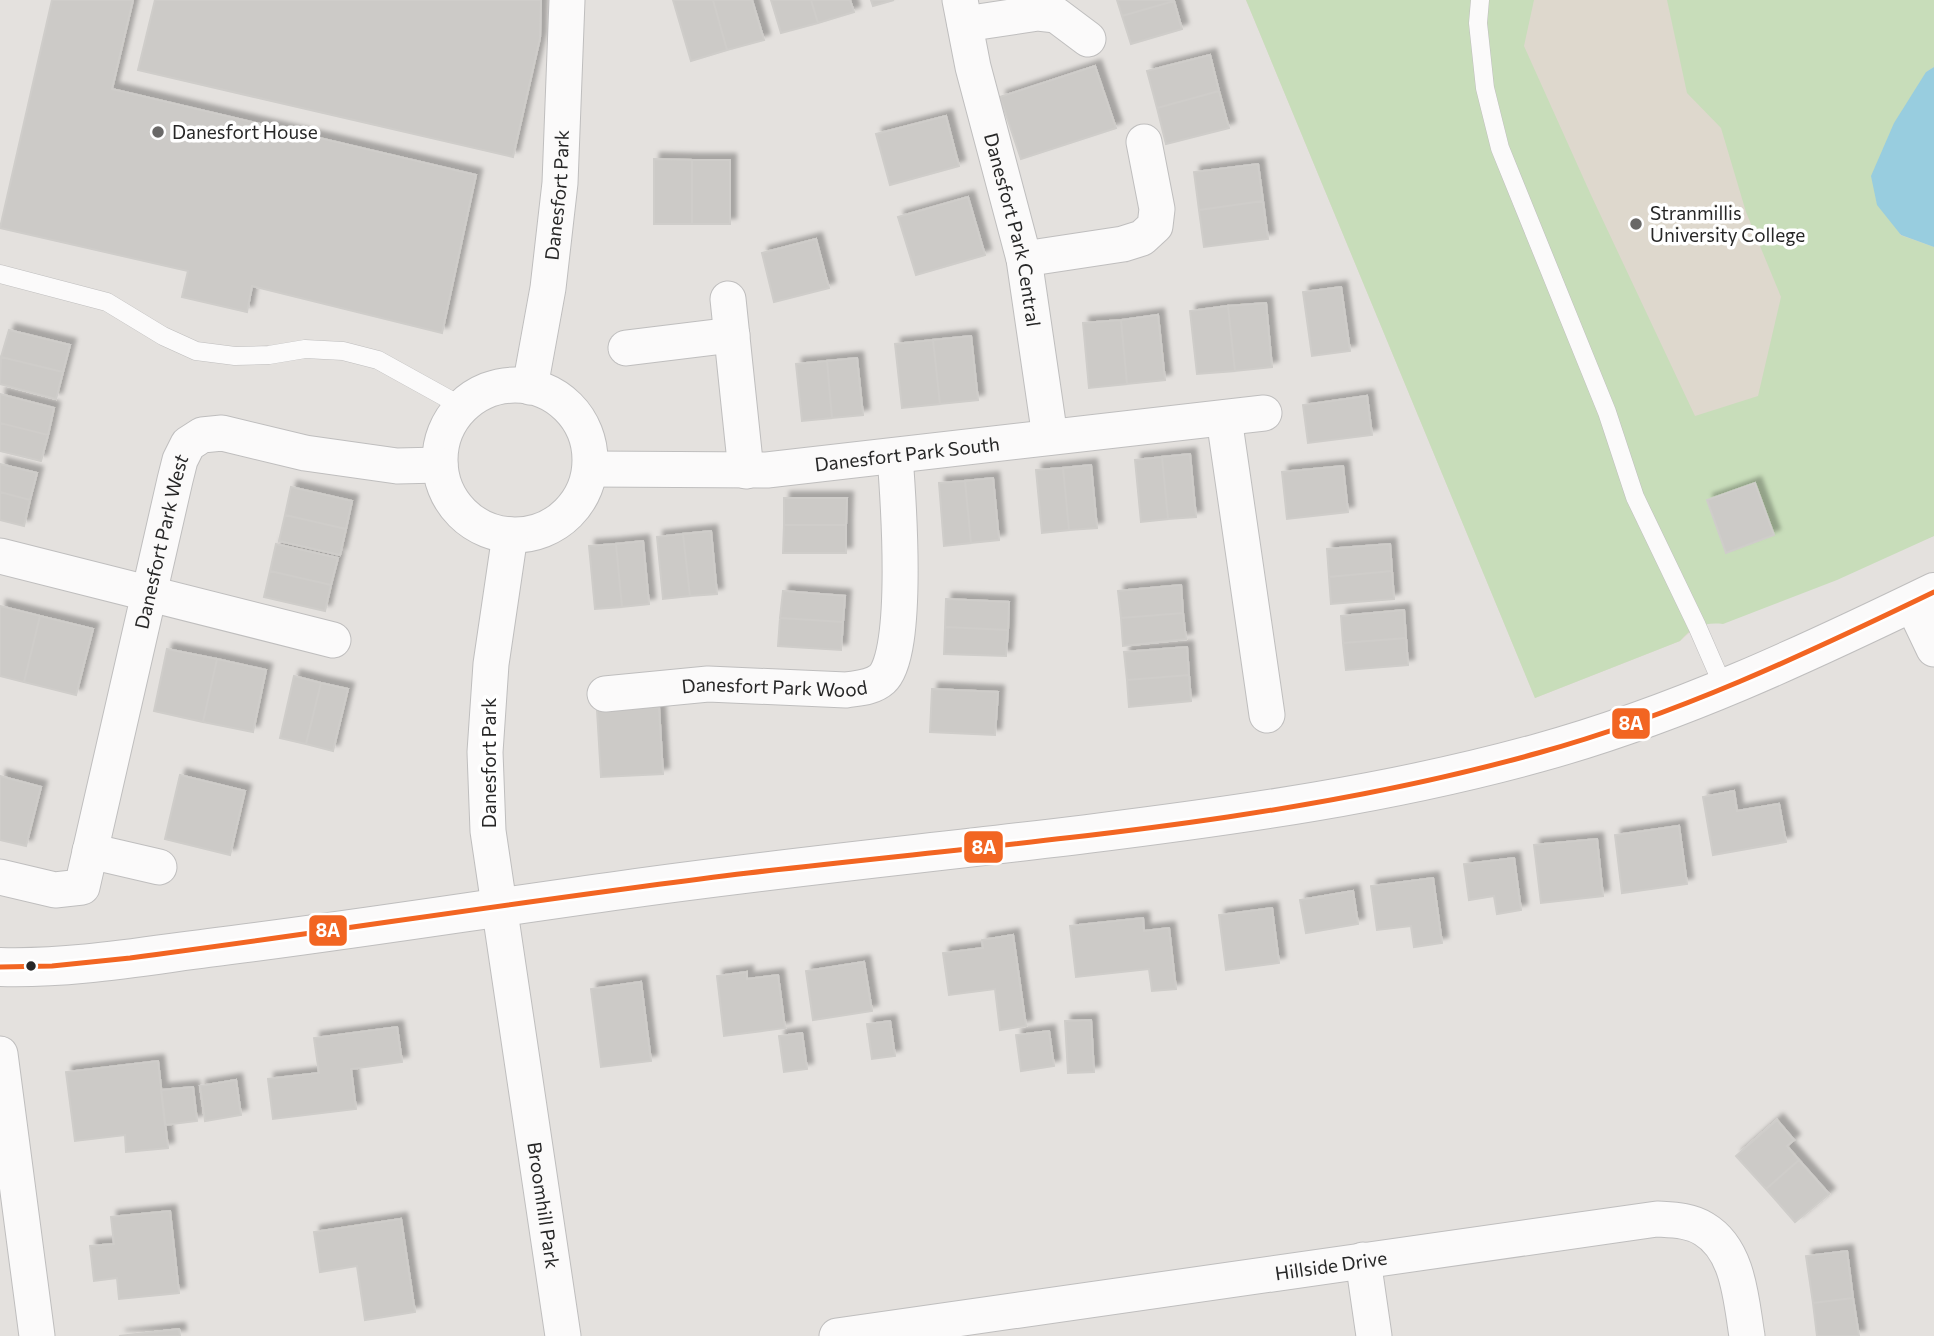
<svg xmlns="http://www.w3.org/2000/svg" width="1934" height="1336" font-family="Commissioner,sans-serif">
	<defs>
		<filter id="shadow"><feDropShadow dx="6" dy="-6" stdDeviation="2" flood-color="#0004"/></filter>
	</defs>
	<rect width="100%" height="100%" fill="#e4e1de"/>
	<path fill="#ded8cd" d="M1246,0H1934V536L1697,626L1680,641L1535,698Z"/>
	<path fill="#c8ddba" d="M1246,0H1534L1524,46L1591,195L1695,416L1758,396L1781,297L1746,212L1721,128L1687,93L1667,0H1934V67L1926,72L1900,235L1934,247V536L1837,580L1723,624C1704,622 1692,627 1680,641L1535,698Z"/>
	<path fill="#98cddf" d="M1934,67V247L1901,235L1877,205L1871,176L1894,123L1926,72Z"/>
	<path fill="#cccac7" stroke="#cfcdca" stroke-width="2" filter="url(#shadow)" d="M52,0H133L112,89L476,175L442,333L252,286L247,312L182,297L188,271L0,228Z
		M155,0H541L540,38L513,157L138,70Z
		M673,0H713L727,50L691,61Z
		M713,0H752L764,40L727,50Z
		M771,0H811L818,23L781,33Z
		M811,0H850L854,12L818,23Z
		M871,0H894L873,6Z
		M1117,0H1174V1L1122,16Z
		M1174,1L1182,29L1131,44L1122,16Z
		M1210,55L1219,91L1157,108L1147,71Z
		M1095,66L1116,128L1021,159L1000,97Z
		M1219,91L1229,128L1166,144L1157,108Z
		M946,116L959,166L890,185L876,134Z
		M654,159L692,160V224H654Z
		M692,160H730V224H692Z
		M1258,164L1263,201L1199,210L1194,172Z
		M968,197L985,255L916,275L898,217Z
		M1263,201L1268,239L1204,247L1199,210Z
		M816,239L829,288L774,302L762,253Z
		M1341,287L1350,351L1312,356L1303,292Z
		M1266,303L1272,367L1235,371L1228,306Z
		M1228,306L1235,371L1197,374L1190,311Z
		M1158,315L1165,380L1127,384L1121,320Z
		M1121,320L1127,384L1089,388L1083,323Z
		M9,330L70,345L63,372L1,357Z
		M971,336L978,400L940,404L933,340Z
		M933,340L940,404L902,408L895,344Z
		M1,357L63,372L56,399L0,384Z
		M857,358L863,415L832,418L827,361Z
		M827,361L832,418L802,421L796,364Z
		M0,394L54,408L48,435L0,423Z
		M1367,396L1372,435L1308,443L1303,405Z
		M0,423L48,435L41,461L0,451Z
		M1190,454L1196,517L1168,519L1162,457Z
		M1162,457L1168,519L1141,522L1135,460Z
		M0,464L37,473L30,500L0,492Z
		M1091,465L1097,528L1069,530L1063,468Z
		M1343,466L1348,512L1287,519L1282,472Z
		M1063,468L1069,530L1042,533L1036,470Z
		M993,478L999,540L971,543L965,481Z
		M965,481L971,543L944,546L939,483Z
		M1755,483L1774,535L1726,553L1707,500Z
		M291,487L352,501L346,529L285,515Z
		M0,492L30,500L24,526L0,520Z
		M784,498H847L846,525H784Z
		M285,515L346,529L340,555L279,541Z
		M784,525H846V553H783Z
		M711,531L717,594L690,596L683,534Z
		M683,534L690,596L663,599L657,537Z
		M643,541L649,604L622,607L616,544Z
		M276,544L338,558L331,585L270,571Z
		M616,544L622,607L595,609L589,546Z
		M1390,544L1392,571L1329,577L1327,549Z
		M270,571L331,585L325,611L264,597Z
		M1392,571L1394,599L1331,604L1329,577Z
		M1181,585L1183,613L1121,618L1118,591Z
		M783,591L845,596L843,622L780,618Z
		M946,599L1009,602L1008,630L945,627Z
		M0,606L40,616L24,682L0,676Z
		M1404,610L1406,638L1343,643L1341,616Z
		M1183,613L1186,639L1123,646L1121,618Z
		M40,616L93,629L76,695L24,682Z
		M780,618L843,622L841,650L778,646Z
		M945,627L1008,630L1006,656L944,654Z
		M1406,638L1408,665L1346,670L1343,643Z
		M1187,647L1189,675L1127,680L1124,652Z
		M167,649L217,659L203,722L154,711Z
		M217,659L266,670L253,732L203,722Z
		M1189,675L1191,701L1129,707L1127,680Z
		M294,676L321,683L306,744L280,738Z
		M321,683L348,689L333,751L306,744Z
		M932,689L998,692L995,735L930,732Z
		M659,707L663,774L601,777L597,710Z
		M180,775L245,791L230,855L165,839Z
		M0,776L41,787L26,846L0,840Z
		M1734,791L1737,811L1779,804L1786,842L1713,855L1703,797Z
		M1679,826L1687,884L1622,893L1615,835Z
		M1597,839L1603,896L1541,903L1534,845Z
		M1514,858L1521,910L1497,914L1494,896L1469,900L1464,864Z
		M1433,878L1442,943L1414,947L1411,926L1377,930L1371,886Z
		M1353,891L1358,924L1306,933L1300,900Z
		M1272,908L1279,963L1226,970L1219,915Z
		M1143,918L1144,931L1169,928L1176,989L1152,991L1149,969L1076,977L1070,926Z
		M1013,935L1026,1026L1000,1030L995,989L949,995L943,953L983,948L982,940Z
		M864,962L872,1011L813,1020L806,971Z
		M747,972V979L778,975L785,1028L724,1036L717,976Z
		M641,982L651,1061L601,1067L591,989Z
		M1091,1020L1094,1072L1068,1073L1065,1021Z
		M890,1021L895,1056L872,1059L867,1024Z
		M397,1027L402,1062L351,1069L356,1109L273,1119L268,1079L319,1073L314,1038Z
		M1049,1031L1054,1066L1021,1071L1016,1035Z
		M802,1033L807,1069L784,1072L779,1036Z
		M158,1061L168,1148L126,1152L125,1135L75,1141L66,1072Z
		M236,1080L241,1115L205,1121L200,1086Z
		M193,1087L197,1121L165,1125L161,1090Z
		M1777,1120L1794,1140L1787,1146L1799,1160L1766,1189L1736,1156Z
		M1799,1160L1829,1194L1795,1222L1766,1189Z
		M170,1211L179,1293L119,1299L117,1278L94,1281L90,1246L114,1244L111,1217Z
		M401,1219L415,1312L365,1320L357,1266L320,1272L314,1232Z
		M1847,1251L1853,1298L1813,1303L1806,1256Z
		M1853,1298L1859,1336H1817L1813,1303Z
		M179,1329L180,1336H119Z"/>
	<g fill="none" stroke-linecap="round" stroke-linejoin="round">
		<g stroke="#bfbebe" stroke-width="19">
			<path id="lane" d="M1480,0L1478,23L1485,88L1500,148L1607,412L1635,497L1697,626L1724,688
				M0,274L107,302L163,336L196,351L235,356L269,355L305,349L343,351L378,360L463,407"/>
		</g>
		<g stroke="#bfbebe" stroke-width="37">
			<g id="street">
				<path id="s1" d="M960,0L973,67L1024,259L1050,437"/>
				<path d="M965,24L1038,13L1056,15L1088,39"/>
				<path d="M1024,259L1123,244L1142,238L1155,226L1157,209L1144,142"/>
				<path d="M728,299L746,471"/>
				<path d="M626,348L732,335"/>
				<circle cx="515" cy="460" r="75"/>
				<path id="s2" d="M530,387L548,288L560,183L567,0"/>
				<path d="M1224,418L1267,715"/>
				<path id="s3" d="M590,469L767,470L1264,413"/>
				<path id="s4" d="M510,535L491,664L485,752L488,831L563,1336"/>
				<path d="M0,556L333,640"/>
				<path d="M1912,603L1934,649"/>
				<path id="s5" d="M605,694L708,684L846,690C858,688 872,688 882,679C910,654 898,495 895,456"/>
				<path d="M90,851L159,867"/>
				<path id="s6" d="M0,877L55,890L82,887L175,480L180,460L188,444L202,435L222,433L305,453L397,466L440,465"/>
				<path d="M0,1054L37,1336"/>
				<path d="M1363,1260L1374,1336"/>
				<path id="s7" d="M837,1336L1657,1219C1673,1220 1690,1220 1704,1229C1739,1250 1741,1300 1747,1336"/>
			</g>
		</g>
		<g stroke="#bfbebe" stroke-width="40">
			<path id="secondary" d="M0,967C70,969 139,957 208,948C346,931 484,909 622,890C777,868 932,853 1087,834C1239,815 1390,794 1538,753C1676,715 1806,654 1934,592"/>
		</g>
		<use href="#lane" stroke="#fbfafa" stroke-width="18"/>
		<use href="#street" stroke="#fbfafa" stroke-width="35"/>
		<use href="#secondary" stroke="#fbfafa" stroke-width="38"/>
		<g stroke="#fff" stroke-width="10">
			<path id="bus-1" d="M0,967L52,966L130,958C336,931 542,898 748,873C1011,842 1281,825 1538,753C1676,715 1806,654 1934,592"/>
		</g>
		<use href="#bus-1" stroke="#f26522" stroke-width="5"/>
	</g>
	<g fill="#696867" stroke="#fff" stroke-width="2.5">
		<circle cx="158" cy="132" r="7"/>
		<circle cx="1636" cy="224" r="7"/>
	</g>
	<circle fill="#272727" stroke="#fff" stroke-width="2.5" cx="31" cy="966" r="6"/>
	<g text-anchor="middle" stroke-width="7" stroke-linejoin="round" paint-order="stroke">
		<g font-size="19" fill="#272727" stroke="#fff" text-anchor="start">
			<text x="172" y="139">Danesfort House</text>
			<text x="1650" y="220">Stranmillis<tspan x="1650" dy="22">University College</tspan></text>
		</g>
		<g font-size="19" fill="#272727" stroke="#fff">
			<text dy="7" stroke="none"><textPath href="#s2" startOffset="194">Danesfort Park</textPath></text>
			<text dy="7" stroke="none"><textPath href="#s1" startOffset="236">Danesfort Park Central</textPath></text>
			<text dy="7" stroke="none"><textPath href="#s3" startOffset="318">Danesfort Park South</textPath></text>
			<text dy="7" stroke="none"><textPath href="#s6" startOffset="438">Danesfort Park West</textPath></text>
			<text dy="7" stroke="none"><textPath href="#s5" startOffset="170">Danesfort Park Wood</textPath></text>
			<text transform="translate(489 763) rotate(-90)" y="7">Danesfort Park</text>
			<text dy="7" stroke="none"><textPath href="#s4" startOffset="676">Broomhill Park</textPath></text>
			<text dy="7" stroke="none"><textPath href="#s7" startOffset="499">Hillside Drive</textPath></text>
		</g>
	</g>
	<g stroke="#fff" stroke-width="2.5">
		<rect x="1611" y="707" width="40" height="33" rx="7" fill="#f26522"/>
		<rect x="963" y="830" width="41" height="34" rx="7" fill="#f26522"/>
		<rect x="308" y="914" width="40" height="33" rx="7" fill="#f26522"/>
	</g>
	<g font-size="19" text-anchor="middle" font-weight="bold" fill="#fff">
		<text x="1631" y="730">8A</text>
		<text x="984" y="854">8A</text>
		<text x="328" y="937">8A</text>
	</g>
</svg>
